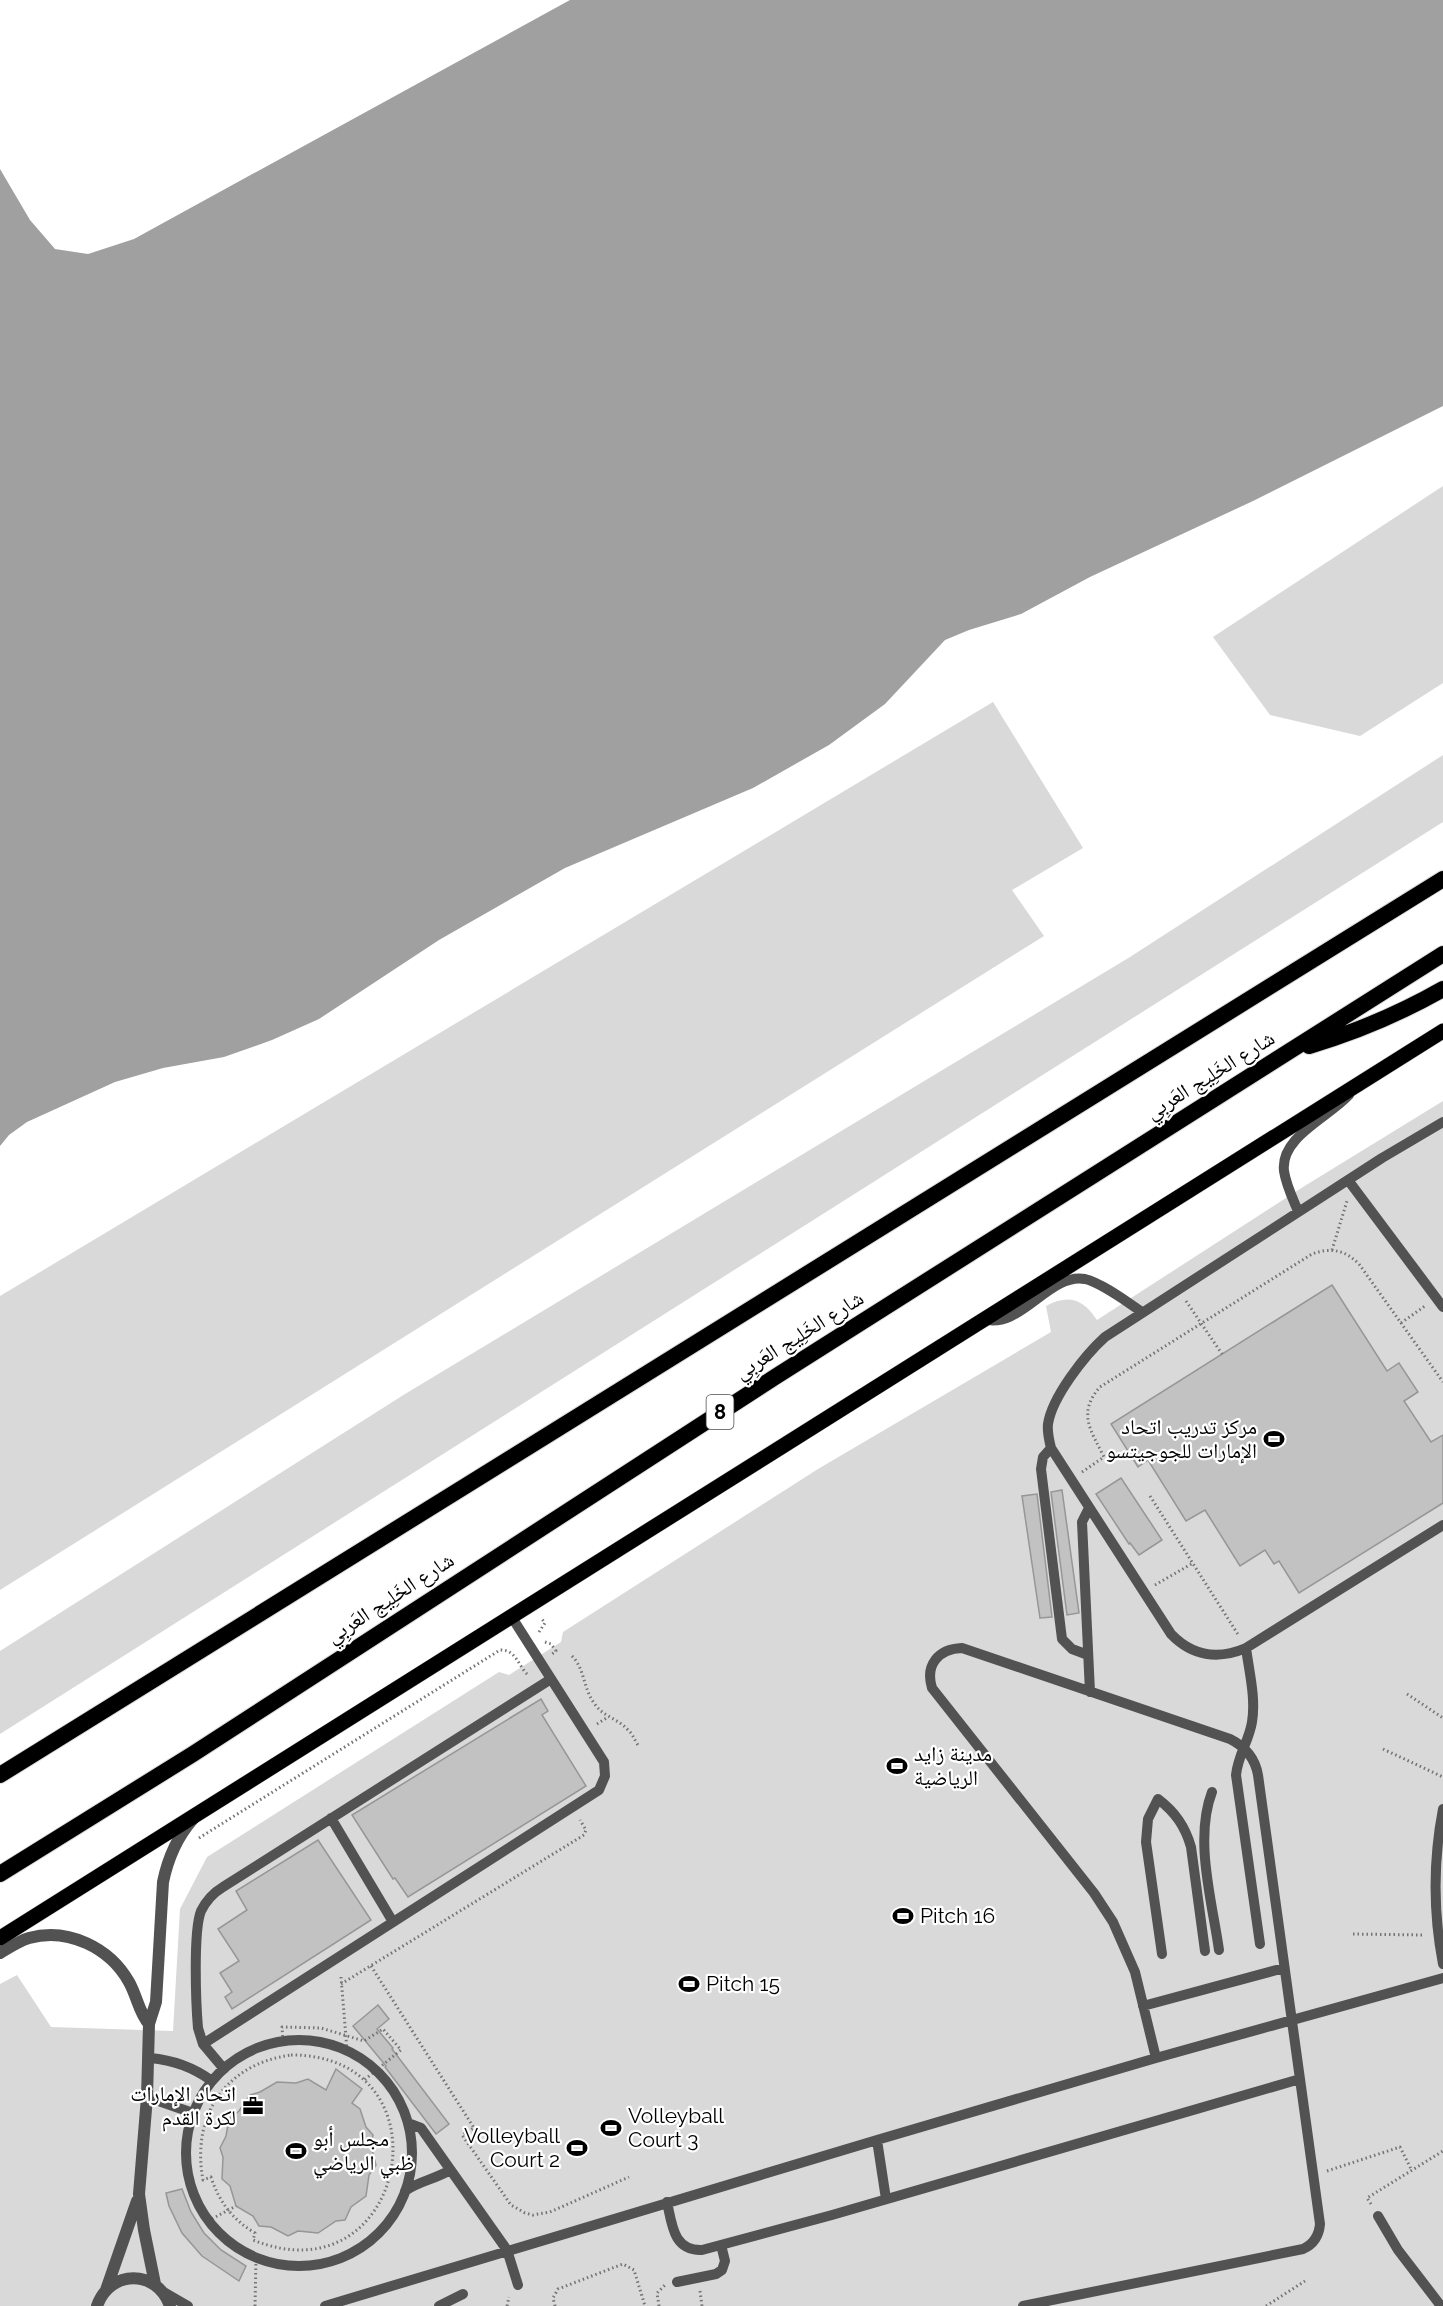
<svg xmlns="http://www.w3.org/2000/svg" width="1443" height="2306" font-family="Raleway,'Noto Naskh Arabic',sans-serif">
	<rect width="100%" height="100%" fill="#fff"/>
	<path fill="#d9d9d9" d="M1443,486V683L1360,736L1270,715L1213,637Z
		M993,702L1083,848L1012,890L1044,936L0,1590V1296Z
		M1443,755V822L0,1734V1651L405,1394L1130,957Z
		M1443,1101V2306H0V1984L17,1975L51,2027L173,2031L180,1909L207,1857L499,1672L509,1675L561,1642L563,1632L818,1469L1051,1332L1046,1306C1069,1294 1083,1299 1097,1320L1303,1187Z"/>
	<path fill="#a0a0a0" d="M570,0H1443V406L1253,501L1090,577L1021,614L969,630L945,640L885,704L829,745L753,788L565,868L439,940L319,1019L272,1040L224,1057L163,1068L115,1082L27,1122L9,1135L0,1146V169L30,220L55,249L88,254L134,239Z"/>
	<path fill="#c2c2c2" stroke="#969696" stroke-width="1.5" d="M1332,1285L1387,1371L1399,1363L1418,1392L1404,1401L1431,1442L1443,1435V1503L1299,1593L1279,1561L1274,1564L1265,1550L1240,1566L1205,1510L1186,1521L1148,1460L1138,1467L1111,1424Z
		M1121,1478L1162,1540L1139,1555L1130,1543L1129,1544L1096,1494Z
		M1062,1490L1079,1613L1067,1615L1051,1492Z
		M1037,1494L1052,1617L1040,1618L1022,1496Z
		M541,1699L548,1711L542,1715L586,1786L408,1897L395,1878L393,1879L352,1815Z
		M318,1840L371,1920L232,2009L225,1997L232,1992L220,1973L239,1961L218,1929L247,1910L236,1891Z
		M378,2005L389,2019L377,2029L393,2048L392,2049L449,2124L436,2134L385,2067L386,2066L353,2026Z
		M336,2069L362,2089L352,2103L360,2109L366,2127L373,2135L371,2146L376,2165L369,2175L366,2196L351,2207L345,2220L336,2221L318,2233L298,2231L288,2236L271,2227L259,2226L253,2216L236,2206L230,2186L222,2179L223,2157L220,2148L226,2136L229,2119L239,2111L250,2095L260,2092L277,2082L296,2083L308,2079L326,2090Z
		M182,2189L191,2212L204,2233L221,2250L246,2266L239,2281L202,2256L182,2233L169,2206L166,2193Z"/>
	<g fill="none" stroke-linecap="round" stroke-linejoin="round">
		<g stroke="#dbdbdb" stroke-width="16">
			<path id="primary" d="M0,1938L1443,1031"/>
		</g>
		<g stroke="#dbdbdb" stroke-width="18">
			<path id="trunk" d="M1309,1046C1356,1032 1401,1013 1443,989
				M0,1775L1443,879
				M0,1874L193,1754L775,1377L1443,954"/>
		</g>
		<path stroke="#747474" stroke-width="3" stroke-dasharray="1.5 3" stroke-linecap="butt" d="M1332,1250L1347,1201
			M1186,1301L1222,1354
			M1401,1323L1425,1306
			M1082,1472L1104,1457C1091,1431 1077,1413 1100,1387L1312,1254C1331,1247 1345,1250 1359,1264L1443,1382
			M1150,1496L1239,1636
			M1155,1585L1193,1563
			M539,1632L545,1623L541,1618
			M545,1642L551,1644L556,1651L552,1654
			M572,1656C585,1669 583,1688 594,1703C603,1717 617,1718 627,1729C632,1733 634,1739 638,1745
			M1407,1694L1443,1718
			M597,1724L608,1717
			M1383,1749L1443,1777
			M199,1838L500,1650C516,1649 518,1666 528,1675
			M1353,1934L1423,1935
			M371,1966L474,2128L462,2135L511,2205L525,2213L533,2215L550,2212L629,2177
			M341,1977L347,2050
			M341,1984L584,1835L586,1830L580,1820
			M283,2041L282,2027L321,2028L364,2041L383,2029L401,2050L363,2081
			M291,2055C454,2055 407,2302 253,2240L255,2233C233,2220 219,2202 211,2177L203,2180C191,2116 225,2064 291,2055Z
			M1327,2171L1400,2147L1412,2171
			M1371,2204L1367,2198L1443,2151
			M208,2221L236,2206
			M700,2291L702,2306
			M255,2306L256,2258
			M507,2306L509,2297
			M555,2306L553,2298L558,2289L623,2264L634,2270L645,2306
			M659,2306L657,2293L665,2285
			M1266,2306L1305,2281"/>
		<path stroke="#525252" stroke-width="10" d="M1443,1122L1382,1158L1105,1337C1085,1355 1052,1397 1048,1424C1047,1432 1049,1440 1051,1448L1171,1634C1192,1656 1218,1660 1246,1648L1443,1525
			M1348,1180L1443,1307
			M1298,1211C1293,1199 1286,1185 1284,1171C1280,1137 1328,1118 1349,1095
			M983,1319C1020,1331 1049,1272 1085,1279C1102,1283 1127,1302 1142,1312
			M1051,1448L1043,1457L1041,1469L1062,1639L1072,1649L1088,1655
			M1089,1508L1082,1522L1090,1692
			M1246,1648C1249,1671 1256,1698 1252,1722C1249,1741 1238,1755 1236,1775L1260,1944
			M1212,1792C1194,1839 1212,1901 1219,1950
			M1443,1809C1433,1861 1433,1912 1443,1964
			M331,1818L393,1922
			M1162,1954L1146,1842L1148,1819L1158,1799C1175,1812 1185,1826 1191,1847L1205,1951
			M1143,2006L1284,1968
			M186 2153a113 113 0 1 1 226 0a113 113 0 1 1-226 0Z
			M203,2044L599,1790L605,1776L604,1762L511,1616
			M150,2058C174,2060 193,2067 212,2081
			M224,2069L203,2044L198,2028C196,2005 193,1931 201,1911C206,1901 213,1893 223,1887L551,1679
			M147,2097L193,2113
			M408,2123L421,2128L507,2250L518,2285
			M877,2140L886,2199
			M405,2191C419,2181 436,2179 450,2170
			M667,2202C672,2224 673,2251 702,2250L832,2215L1300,2079
			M1378,2216L1398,2250L1441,2306
			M677,2282L716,2274L722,2270L725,2261L721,2245
			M162,2291L188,2306
			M325,2306L877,2140L1156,2058L1443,1978
			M439,2306L463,2294
			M1023,2306L1303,2249C1314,2244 1319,2236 1320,2224L1258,1775C1255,1758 1246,1747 1230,1739L962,1648C938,1649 925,1665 932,1688L1094,1893L1113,1922L1135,1972L1156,2058"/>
		<path stroke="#525252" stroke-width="12" d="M0,1953C10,1947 19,1941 29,1938C68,1927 110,1948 129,1982C137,1996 139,2013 149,2024
			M155,2284L144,2230L139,2194L147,2097L149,2024L156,2002L163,1882C168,1858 177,1837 193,1819
			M106,2290L137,2201
			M97,2306C110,2269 157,2269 170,2306"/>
		<use href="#primary" stroke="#000" stroke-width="15"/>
		<use href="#trunk" stroke="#000" stroke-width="16"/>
	</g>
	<defs>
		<g id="stadium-bare" transform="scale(1.62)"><path d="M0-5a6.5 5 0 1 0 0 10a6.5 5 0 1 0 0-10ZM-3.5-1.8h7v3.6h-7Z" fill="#000" stroke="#fff" stroke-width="2.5" paint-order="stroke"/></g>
		<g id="office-bare" transform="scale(1.62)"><path d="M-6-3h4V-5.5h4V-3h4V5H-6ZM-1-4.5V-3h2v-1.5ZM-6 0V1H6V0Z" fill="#000" stroke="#fff" stroke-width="2.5" paint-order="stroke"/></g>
	</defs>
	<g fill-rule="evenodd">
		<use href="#stadium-bare" x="1274" y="1439"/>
		<use href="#stadium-bare" x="897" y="1766"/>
		<use href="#stadium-bare" x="903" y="1916"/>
		<use href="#stadium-bare" x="689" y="1984"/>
		<use href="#office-bare" x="253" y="2106"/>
		<use href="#stadium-bare" x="611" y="2128"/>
		<use href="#stadium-bare" x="577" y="2148"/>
		<use href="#stadium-bare" x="296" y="2151"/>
	</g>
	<g text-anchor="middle" stroke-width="4.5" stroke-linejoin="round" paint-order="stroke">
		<rect fill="#fff" stroke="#4c4c4c" stroke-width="1.5" x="706.5" y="1395" width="27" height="34" rx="4.5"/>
		<g font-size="20" font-weight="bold" fill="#000">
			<text x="720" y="1419">8</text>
		</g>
		<g font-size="21" fill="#000" stroke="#fff">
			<text transform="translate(1210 1075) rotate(-32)" y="7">شارع الخَلِيج العَربِي</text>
			<text transform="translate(799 1335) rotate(-32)" y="7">شارع الخَلِيج العَربِي</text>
			<text transform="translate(390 1598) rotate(-33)" y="7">شارع الخَلِيج العَربِي</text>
		</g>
		<g font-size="21" fill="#000" stroke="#fff" text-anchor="start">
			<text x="1257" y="1434" text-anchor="end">مركز تدريب اتحاد<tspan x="1257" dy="24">الإمارات للجوجيتسو</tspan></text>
			<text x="914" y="1761">مدينة زايد<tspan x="914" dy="24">الرياضية</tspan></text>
			<text x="920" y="1923">Pitch 16</text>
			<text x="706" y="1991">Pitch 15</text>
			<text x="236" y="2101" text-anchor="end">اتحاد الإمارات<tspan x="236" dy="24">لكرة القدم</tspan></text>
			<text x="628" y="2123">Volleyball<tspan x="628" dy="24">Court 3</tspan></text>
			<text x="560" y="2143" text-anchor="end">Volleyball<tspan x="560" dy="24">Court 2</tspan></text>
			<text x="313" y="2146">مجلس أبو<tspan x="313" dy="24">ظبي الرياضي</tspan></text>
		</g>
	</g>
</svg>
